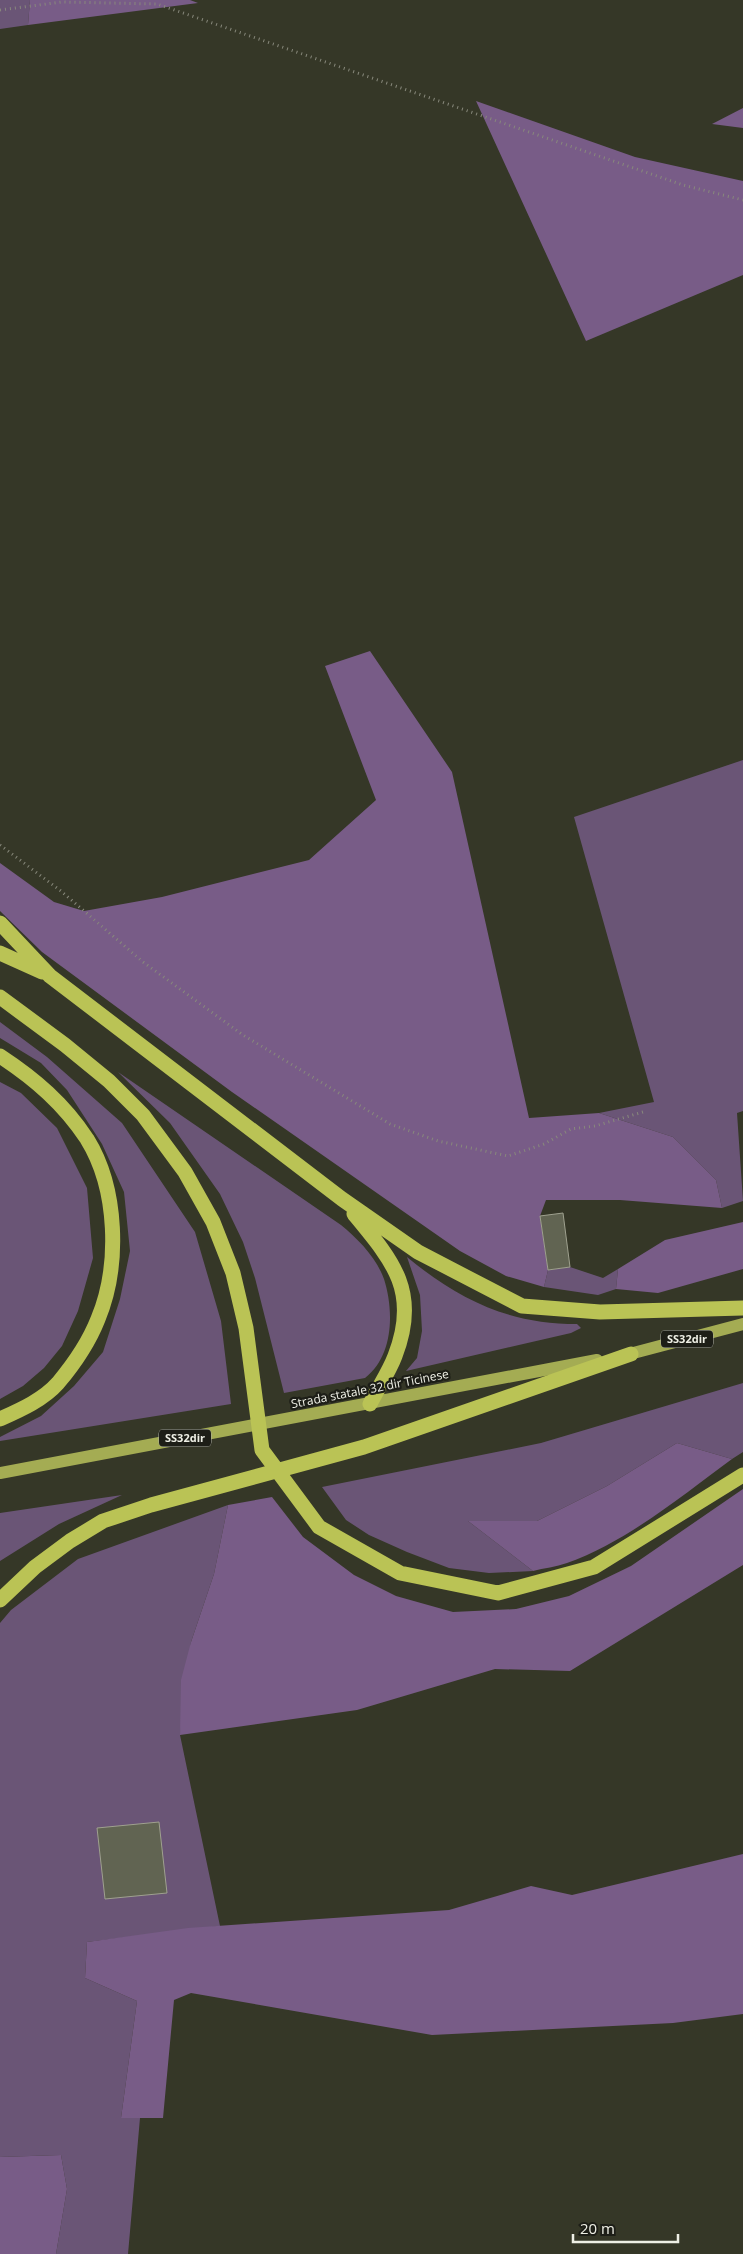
<svg xmlns="http://www.w3.org/2000/svg" width="743" height="2254" font-family="'Open Sans',sans-serif">
	<rect width="100%" height="100%" fill="#353727"/>
	<path fill="#6a5576" d="M0,0H30L28,25L0,29Z
		M743,760V1111L737,1113L743,1201L722,1208L716,1180L673,1137L599,1113L654,1102L574,817Z
		M0,1022L47,1057L122,1123L195,1232L221,1321L231,1404L0,1441V1437L41,1416L74,1386L103,1352L120,1299L130,1251L124,1192L102,1144L67,1090L41,1063L0,1038Z
		M118,1072L341,1225C358,1239 376,1257 384,1279C394,1310 394,1356 365,1378L284,1393L255,1278L243,1242L220,1194L170,1123Z
		M0,1082L21,1093L57,1128L87,1188L93,1258L78,1311L62,1346L44,1368L23,1386L0,1399Z
		M407,1257C459,1300 509,1324 577,1324L581,1328L571,1333L406,1371L417,1358L422,1331L420,1295Z
		M570,1267L603,1278L618,1269L616,1289L598,1295L544,1287L548,1270Z
		M743,1383V1452L732,1459L677,1443L607,1486L537,1521H468L533,1571L489,1573L449,1568L407,1552L369,1535L346,1520L322,1487L541,1443Z
		M122,1495L59,1524L0,1561V1513Z
		M228,1505L214,1574L191,1642L180,1735L220,1926L87,1942L85,1978L137,2001L121,2118H140L128,2254H56L67,2189L61,2155L0,2157V1623L11,1610L78,1559Z"/>
	<path fill="#785c87" d="M30,0H190L198,3L28,25Z
		M476,101L635,157L743,181V275L586,341Z
		M743,108V128L712,124Z
		M370,651L452,772L529,1118L599,1113L673,1137L716,1180L722,1208L620,1200H546L540,1216L548,1270L544,1287L506,1276L460,1251L232,1092L42,952L0,911V863L54,902L84,911L162,897L309,860L376,800L325,666Z
		M743,1222V1269L658,1293L616,1289L618,1269L665,1240Z
		M677,1443L732,1459C683,1495 625,1543 567,1563C556,1567 544,1568 533,1571L468,1521H537L607,1486Z
		M743,1489V1565L570,1671L495,1669L357,1710L180,1735L181,1680L191,1642L214,1574L228,1505L272,1497L303,1537L354,1575L396,1596L453,1612L516,1609L569,1596L631,1566Z
		M743,1854V2014L673,2023L432,2035L191,1993L174,2000L163,2118H121L137,2001L85,1978L87,1942L188,1928L449,1910L531,1886L572,1895Z
		M61,2155L67,2189L56,2254H0V2157Z"/>
	<path fill="#616452" stroke="#9fa18f" d="M563,1213L570,1267L548,1270L540,1216Z
		M159,1822L167,1893L105,1899L97,1828Z"/>
	<g fill="none" stroke-linecap="round" stroke-linejoin="round">
		<path stroke="#88897c" stroke-width="3" stroke-dasharray="1 4" stroke-linecap="butt" d="M0,10L62,2L157,4L683,185L743,200
			M0,845L61,891L143,962L243,1035L390,1124L438,1141L508,1156L544,1144L571,1129L595,1126L643,1112"/>
		<path stroke="#a4ac53" stroke-width="12" d="M622,1356L743,1324
			M0,1473L597,1360"/>
		<path stroke="#bac355" stroke-width="15" d="M0,923L50,976L342,1199L418,1252L522,1306L600,1312L743,1308
			M0,953L42,972
			M0,997L65,1045L109,1081L143,1115L185,1172L213,1222L233,1273L246,1328L262,1450L319,1527L400,1573L498,1593L594,1567L743,1475
			M0,1056C35,1079 64,1104 87,1139C118,1189 120,1266 98,1319C89,1342 74,1364 58,1383C43,1400 20,1410 0,1419
			M354,1214C393,1261 420,1292 395,1356C389,1372 378,1388 370,1404
			M0,1600L35,1567L70,1541L103,1521L151,1505L364,1447L631,1354"/>
	</g>
	<g text-anchor="middle" stroke-width="4.5" stroke-linejoin="round" paint-order="stroke">
		<g fill="#1d1e17" stroke="#afb0a7" stroke-width="1">
			<rect x="661" y="1330.5" width="52" height="17" rx="4"/>
			<rect x="159" y="1429.5" width="52" height="17" rx="4"/>
		</g>
		<g font-size="11" font-weight="bold" fill="#eeefe5">
			<text x="687" y="1343">SS32dir</text>
			<text x="185" y="1442">SS32dir</text>
		</g>
		<g font-size="12" fill="#eeefe5" stroke="#1d1e17">
			<text transform="translate(370 1389) rotate(-11)" y="4">Strada statale 32 dir Ticinese</text>
		</g>
	</g>
	<path d="M573 2234v8h105v-8" fill="none" stroke="#eeefe5" stroke-width="2.5"/>
	<text x="580" y="2234" font-size="15" fill="#eeefe5" stroke="#1d1e17" stroke-width="4" paint-order="stroke">20 m</text>
</svg>
